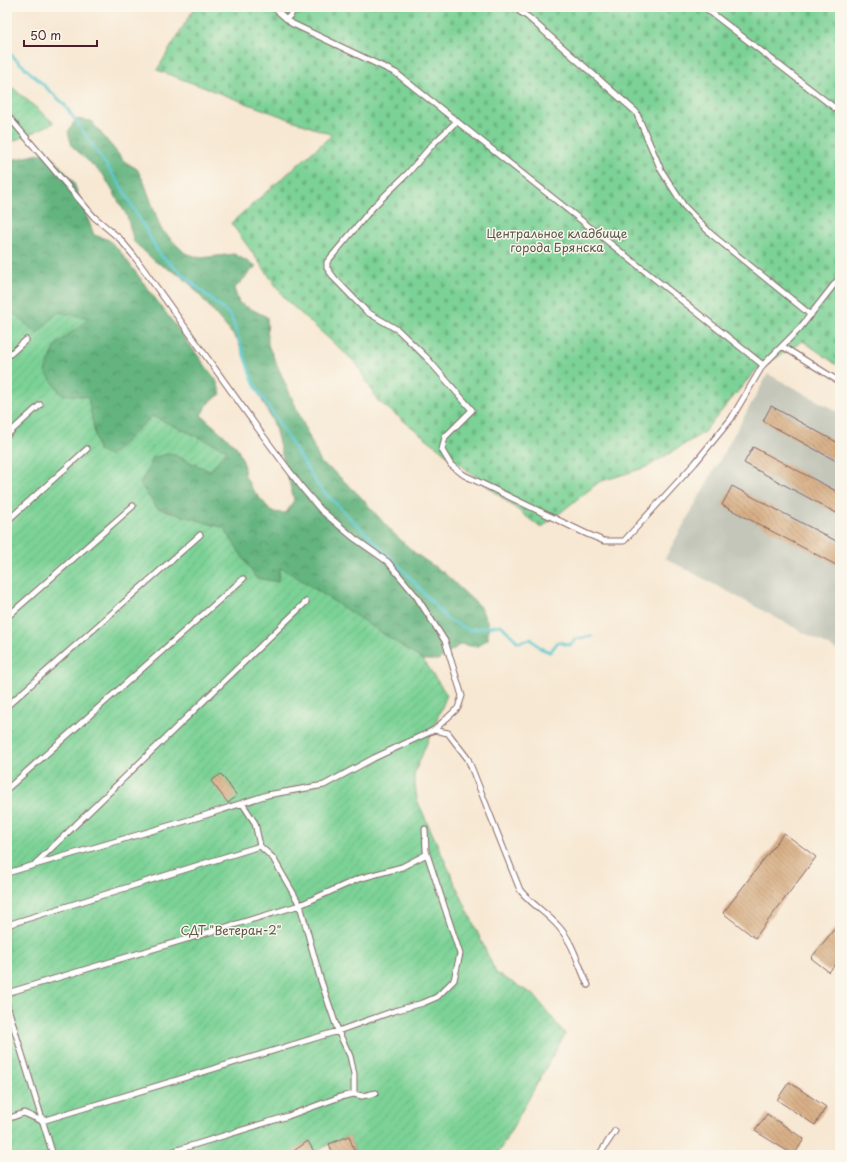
<svg xmlns="http://www.w3.org/2000/svg" width="847" height="1162" font-family="'Playpen Sans',sans-serif">
	<defs>
		<pattern id="forest-crowns" width="20" height="18" patternUnits="userSpaceOnUse"><rect width="20" height="18" fill="#64b47f"/><path d="M2 6a3 3 0 1 1 6 0M12 15a3 3 0 1 1 6 0" fill="none" stroke="#549268"/></pattern>
		<pattern id="cemetery-stones" width="16" height="16" patternUnits="userSpaceOnUse"><rect width="16" height="16" fill="#7bd296"/><path d="M2 7V4a2 2 0 0 1 4 0v3zM10 15v-3a2 2 0 0 1 4 0v3z" fill="#6cb481"/></pattern>
		<pattern id="garden-furrows" width="10" height="10" patternUnits="userSpaceOnUse"><rect width="10" height="10" fill="#7bd296"/><path d="M-1 1l2-2M0 10L10 0M9 11l2-2" fill="none" stroke="#6cb481"/></pattern>
		<pattern id="building-back-hatch" width="6" height="6" patternUnits="userSpaceOnUse"><rect width="6" height="6" fill="#d8b087"/><path d="M-1 5l2 2M0 0l6 6M5-1l2 2" fill="none" stroke="#b18f6f"/></pattern>
	</defs>
	<rect width="100%" height="100%" fill="#fbf7ec"/>
	<filter id="ink" filterUnits="userSpaceOnUse"><feTurbulence type="fractalNoise" baseFrequency=".025" numOctaves="2"/><feDisplacementMap in="SourceGraphic" scale="8" xChannelSelector="R" yChannelSelector="G"/><feConvolveMatrix kernelMatrix="1 2 1 2 8 2 1 2 1" color-interpolation-filters="sRGB"/></filter>
	<filter id="wash" filterUnits="userSpaceOnUse"><feTurbulence type="fractalNoise" baseFrequency=".012" numOctaves="4" result="noise"/><feDisplacementMap in="SourceGraphic" scale="16" xChannelSelector="R" yChannelSelector="G"/><feGaussianBlur stdDeviation="0.9" result="paint"/><feColorMatrix in="noise" values="0 0 0 0 0 0 0 0 0 0 0 0 0 0 0 0 0 1.4 0 .05"/><feComposite in="paint" operator="in"/></filter>
	<g filter="url(#wash)">
		<rect width="100%" height="100%" fill="#f7e8d3"/>
		<path fill="#c3c6b9" d="M768,374L840,413V652L665,558Z"/>
		<path fill="url(#forest-crowns)" stroke="#576a55" d="M76,119L91,121L124,161L137,169L144,182L161,229L185,253L201,258L234,254L256,266L234,289L239,303L267,317L268,345L321,463L333,471L358,494L392,532L416,554L444,573L480,607L488,623V639L476,647L461,644L438,660H423L280,568L278,582L256,578L224,528L157,508L140,484L153,458L170,453L210,471L226,450L152,416L110,457L98,451L88,398L61,394L45,371L56,345L88,318L37,334L7,307V161L48,152L73,181L94,235L109,240L119,250L216,380L221,394L209,402L201,415L236,446L243,461L245,476L252,489L272,512L286,513L294,500L274,424L254,384L238,341L192,286L181,276L156,262L134,242L127,216L104,176L72,146L68,132Z"/>
		<path fill="url(#cemetery-stones)" stroke="#627860" d="M195,7H840V367L803,341L755,371L703,433L647,467L599,482L541,528L377,400L357,364L287,301L231,223L332,135L157,70Z"/>
		<path fill="url(#garden-furrows)" stroke="#627860" d="M7,83L54,123L7,144Z
			M7,307L37,334L58,312L89,318L56,345L45,371L61,394L88,397L98,451L110,456L152,416L227,450L210,471L170,453L153,458L140,484L157,508L224,528L256,578L278,582L280,568L295,576L423,660L447,695L414,774L417,800L496,973L534,995L565,1034L497,1155H356L349,1136L329,1144L315,1153L308,1141L288,1155H7Z"/>
		<g fill="none" stroke-linecap="round" stroke-linejoin="round">
			<path stroke="#59c6cd" stroke-width="3" d="M7,51L64,104L122,188L160,255L231,316L254,384L319,487L406,573L447,619L469,630L501,625L518,642L531,639L540,648L550,652L558,642L570,645L576,639L592,636"/>
		</g>
		<g id="blocks">
			<path fill="url(#building-back-hatch)" d="M771,406L840,444V463L763,421Z
				M753,447L840,493V515L744,463Z
				M732,486L840,543V567L722,505Z
				M221,774L237,796L228,803L211,781Z
				M784,833L816,857L755,938L723,913Z
				M840,922V959L829,972L811,958Z
				M789,1082L826,1107L815,1125L777,1100Z
				M767,1114L804,1139L794,1155L755,1131Z
				M349,1136L356,1155H333L329,1144Z
				M308,1141L316,1155H288Z"/>
		</g>
	</g>
	<g filter="url(#ink)">
		<use href="#blocks" fill-opacity="0" stroke="#876566" stroke-width="1"/>
		<g fill="none" stroke-linecap="round" stroke-linejoin="round">
			<g stroke="#876566" stroke-width="7">
				<path id="lane" d="M273,7L291,23L396,73L763,365L800,328L840,277
					M513,7L528,17L636,112L661,170L684,206L711,234L811,315
					M704,7L840,112
					M287,19L297,7
					M7,115L94,217L120,239L134,256L264,437L303,489L321,510L354,538L388,562L416,596L445,641L462,696L458,708L434,730L374,758L324,785L267,795L206,815L7,873
					M457,121L433,144L408,173L374,206L327,262V268L335,279L367,312L398,330L426,357L472,410L445,437L442,450L451,465L464,475L587,534L604,541H624L695,463L731,419L763,365
					M782,346L840,382
					M7,357L26,340
					M7,435L40,405
					M7,521L87,449
					M7,617L133,506
					M7,706L200,535
					M434,730L448,733L468,759L520,890C531,904 547,913 559,927C574,944 578,965 588,985
					M7,789L243,579
					M242,803L255,823L260,846L273,858L300,905L320,978L338,1031L350,1056L354,1074V1094
					M34,865L306,602
					M7,925L260,846
					M7,993L300,905L358,879L402,867L427,854
					M7,1005L53,1155
					M7,1119L24,1113L42,1121L338,1031L394,1011L423,1003L437,997L454,980L460,954L426,851L425,829
					M161,1155L288,1116L340,1097L354,1094L362,1096L376,1093
					M599,1155L615,1131"/>
			</g>
			<use href="#lane" stroke="#fff" stroke-width="5"/>
		</g>
	</g>
	<g text-anchor="middle" stroke-width="3" stroke-linejoin="round" paint-order="stroke">
		<g font-size="12" fill="#59554b" stroke="#fbf7ec">
			<text x="557" y="238">Центральное кладбище<tspan x="557" dy="14">города Брянска</tspan></text>
			<text x="231" y="935">СДТ "Ветеран-2"</text>
		</g>
	</g>
	<rect width="847" height="1162" fill="none" stroke="#fbf7ec" stroke-width="24"/>
	<path d="M24 40v6h73v-6" fill="none" stroke="#4a1f2b" stroke-width="2"/>
	<text x="30" y="40" font-size="12" fill="#4a1f2b" stroke="#fbf7ec" stroke-width="3" paint-order="stroke">50 m</text>
</svg>
